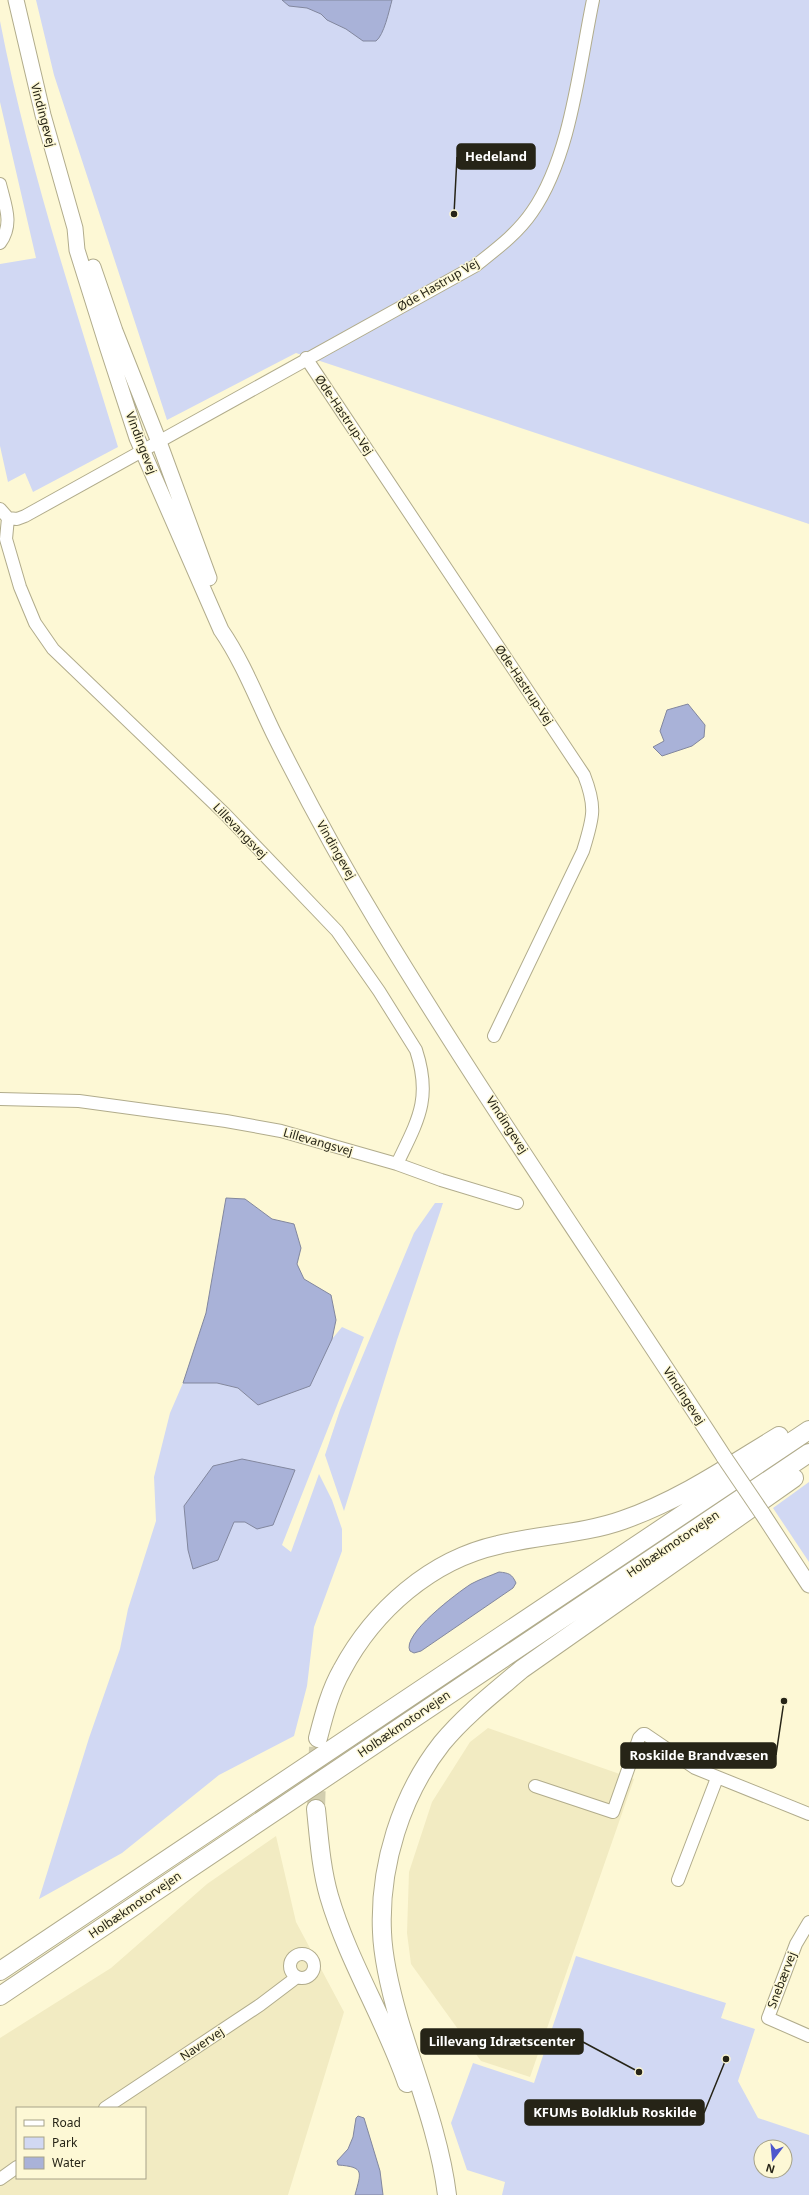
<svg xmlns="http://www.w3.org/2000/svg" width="809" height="2195" font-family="'Noto Sans',sans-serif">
	<rect width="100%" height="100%" fill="#fdf8d5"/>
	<path fill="#f2ebc2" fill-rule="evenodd" d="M488,1728L634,1779L530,2077L481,2061L411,1964L407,1933L409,1872L432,1802L470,1742Z
		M276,1836L296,1922L344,2012L288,2195H0V2038L111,1968L207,1884ZM17,2108H145V2178H17Z"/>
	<path fill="#d1d8f3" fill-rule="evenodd" d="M36,0H809V524L296,353L167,420L54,75Z
		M0,21C28,166 75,306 118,447L33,492L25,473L8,482L0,446V264L36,258L0,102Z
		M435,1203H443L397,1340L344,1511L325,1455L340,1410L414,1233Z
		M342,1327L364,1337L282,1545L291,1552L319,1474L332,1500L342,1529V1551L314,1627L307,1686L294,1736L219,1775L122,1853L39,1899L89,1738L120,1649L128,1609L156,1521L154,1477L170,1413L183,1383H217L238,1388L258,1405L332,1339Z
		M809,1482V1562L773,1508Z
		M576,1956L726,2003L721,2018L755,2029L738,2081L758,2118L809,2135V2195H502L505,2182L467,2170L451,2123L473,2063L534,2083ZM761,2147H785V2171H761Z"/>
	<path fill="#a9b2d8" stroke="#82879e" d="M282,0H392C389,11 384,35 376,41H363L346,29L327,20L321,14L307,8L289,6Z
		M688,704L705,725L704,737L692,746L662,756L653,747L664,741L660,731L667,710Z
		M226,1198L245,1199L272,1219L294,1224L301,1248L297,1264L304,1279L331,1295L336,1320L332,1339L310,1386L258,1405L238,1388L217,1383H183L206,1313Z
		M242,1459L295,1470L273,1525L257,1529L245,1522H234L218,1560L193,1569L188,1550L184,1506L213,1466Z
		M499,1572C509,1573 512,1574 516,1583L513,1588L421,1651L414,1653L410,1651C401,1635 457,1593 471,1584C480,1579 490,1576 499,1572Z
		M358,2116L364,2118L380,2171L383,2195H355C361,2172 365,2167 338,2165L337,2161L348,2149L353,2137L356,2118Z"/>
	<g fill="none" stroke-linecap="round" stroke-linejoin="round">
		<path stroke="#d2ceaf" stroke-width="18" stroke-dasharray="18 9" stroke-linecap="butt" d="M316,1809L318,1747"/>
		<g stroke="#b1ac8c" stroke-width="14">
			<path id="minor" d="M0,184C5,205 14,224 0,243
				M306,358L584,775C597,808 593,818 583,851L494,1036
				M0,509L8,518
				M8,518L17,519L25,516L475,266C495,250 517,234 532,212C571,156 579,67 593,0
				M0,1099L79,1101L226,1121L281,1131L397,1164C418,1120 432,1099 416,1050L379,991L337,931L224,813L53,649L35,623L20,587L6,539L8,518
				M397,1164L441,1180L517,1203
				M535,1786L613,1812L639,1738L643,1734H645L695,1768L809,1814
				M678,1880L717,1778
				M809,1922L796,1944L768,2018L809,2036
				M290 1966a12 12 0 1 1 24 0a12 12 0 1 1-24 0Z
				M105,2108L260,2005L297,1977
				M0,2179L17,2167"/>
		</g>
		<g stroke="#b1ac8c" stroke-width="17">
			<path id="major" d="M16,0L43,115L75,228L77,250L108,349L137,438L221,630C243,662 257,699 274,734C306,798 340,861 377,922C487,1104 609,1279 724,1457
				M93,267L115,331L159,442L209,578
				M762,1513L809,1585"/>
		</g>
		<g stroke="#b1ac8c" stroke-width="20">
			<path id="highway" d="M318,1738C324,1715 330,1691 342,1670C374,1610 431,1560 498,1545C538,1535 584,1534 623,1520C680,1500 728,1467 779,1436
				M316,1809C319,1838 321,1868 329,1896C348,1961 385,2019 407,2083
				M0,1971L809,1430
				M0,1996L809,1453
				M447,2195C440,2137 416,2077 399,2020C391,1992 383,1961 382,1932C379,1866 401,1795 442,1743C465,1715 495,1692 522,1669L794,1478"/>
		</g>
		<use href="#minor" stroke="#fff" stroke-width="12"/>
		<use href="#major" stroke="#fff" stroke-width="15"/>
		<use href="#highway" stroke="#fff" stroke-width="18"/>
		<g stroke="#b1ac8c" stroke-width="17" stroke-linecap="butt">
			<path id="major-bridge" d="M724,1457L762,1513"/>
		</g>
		<use href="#major-bridge" stroke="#fff" stroke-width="15"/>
	</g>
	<g text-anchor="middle" stroke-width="3" stroke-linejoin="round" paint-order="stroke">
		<g font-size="12" fill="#262417" stroke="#fdf8d5">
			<text transform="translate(43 115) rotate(75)" y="4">Vindingevej</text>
			<text transform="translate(438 285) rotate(-30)" y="4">Øde Hastrup Vej</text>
			<text transform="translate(344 415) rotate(56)" y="4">Øde-Hastrup-Vej</text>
			<text transform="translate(141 443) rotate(69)" y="4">Vindingevej</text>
			<text transform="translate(524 685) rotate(56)" y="4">Øde-Hastrup-Vej</text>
			<text transform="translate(240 831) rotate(46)" y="4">Lillevangsvej</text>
			<text transform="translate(336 850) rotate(60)" y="4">Vindingevej</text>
			<text transform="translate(507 1125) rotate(57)" y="4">Vindingevej</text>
			<text transform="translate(318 1142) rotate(16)" y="4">Lillevangsvej</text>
			<text transform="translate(684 1396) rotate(57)" y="4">Vindingevej</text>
			<text transform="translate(673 1544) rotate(-34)" y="4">Holbækmotorvejen</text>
			<text transform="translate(404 1724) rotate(-34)" y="4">Holbækmotorvejen</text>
			<text transform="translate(135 1905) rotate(-34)" y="4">Holbækmotorvejen</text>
			<text transform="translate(782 1980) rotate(-69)" y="4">Snebærvej</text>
			<text transform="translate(202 2044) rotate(-34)" y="4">Navervej</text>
		</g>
	</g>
	<path fill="none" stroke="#262417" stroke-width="1.5" d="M454 214L457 157M784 1701L776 1755M639 2072L583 2042M726 2059L704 2113"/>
	<g fill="#262417" stroke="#fdf8d5" stroke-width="1.5">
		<circle cx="454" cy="214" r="4"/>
		<circle cx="784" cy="1701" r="4"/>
		<circle cx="639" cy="2072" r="4"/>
		<circle cx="726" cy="2059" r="4"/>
	</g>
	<g fill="#262417" stroke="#262417" stroke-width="1.5">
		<rect x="457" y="144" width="78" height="25" rx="4"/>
		<rect x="621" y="1743" width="155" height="25" rx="4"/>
		<rect x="421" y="2029" width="162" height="25" rx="4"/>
		<rect x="525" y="2100" width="179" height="25" rx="4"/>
	</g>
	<g font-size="13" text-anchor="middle" font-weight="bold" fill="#fff">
		<text x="496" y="161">Hedeland</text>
		<text x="699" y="1760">Roskilde Brandvæsen</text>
		<text x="502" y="2046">Lillevang Idrætscenter</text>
		<text x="615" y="2117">KFUMs Boldklub Roskilde</text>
	</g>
	<rect x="16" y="2107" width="130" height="72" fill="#fdf8d5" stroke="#a7a389"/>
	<rect x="24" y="2120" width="20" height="6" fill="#ffffff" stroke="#a7a389"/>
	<text x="52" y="2127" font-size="12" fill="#262417">Road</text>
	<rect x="24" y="2137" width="20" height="12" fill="#d1d8f3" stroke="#a7a389"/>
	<text x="52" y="2147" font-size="12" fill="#262417">Park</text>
	<rect x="24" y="2157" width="20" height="12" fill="#a9b2d8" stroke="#a7a389"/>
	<text x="52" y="2167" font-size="12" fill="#262417">Water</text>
	<g transform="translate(773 2159) rotate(196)"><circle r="19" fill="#fdf8d5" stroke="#a7a389"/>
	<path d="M0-3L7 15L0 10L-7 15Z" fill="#4d57cd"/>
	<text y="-6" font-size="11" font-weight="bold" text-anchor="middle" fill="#262417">N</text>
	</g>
</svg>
